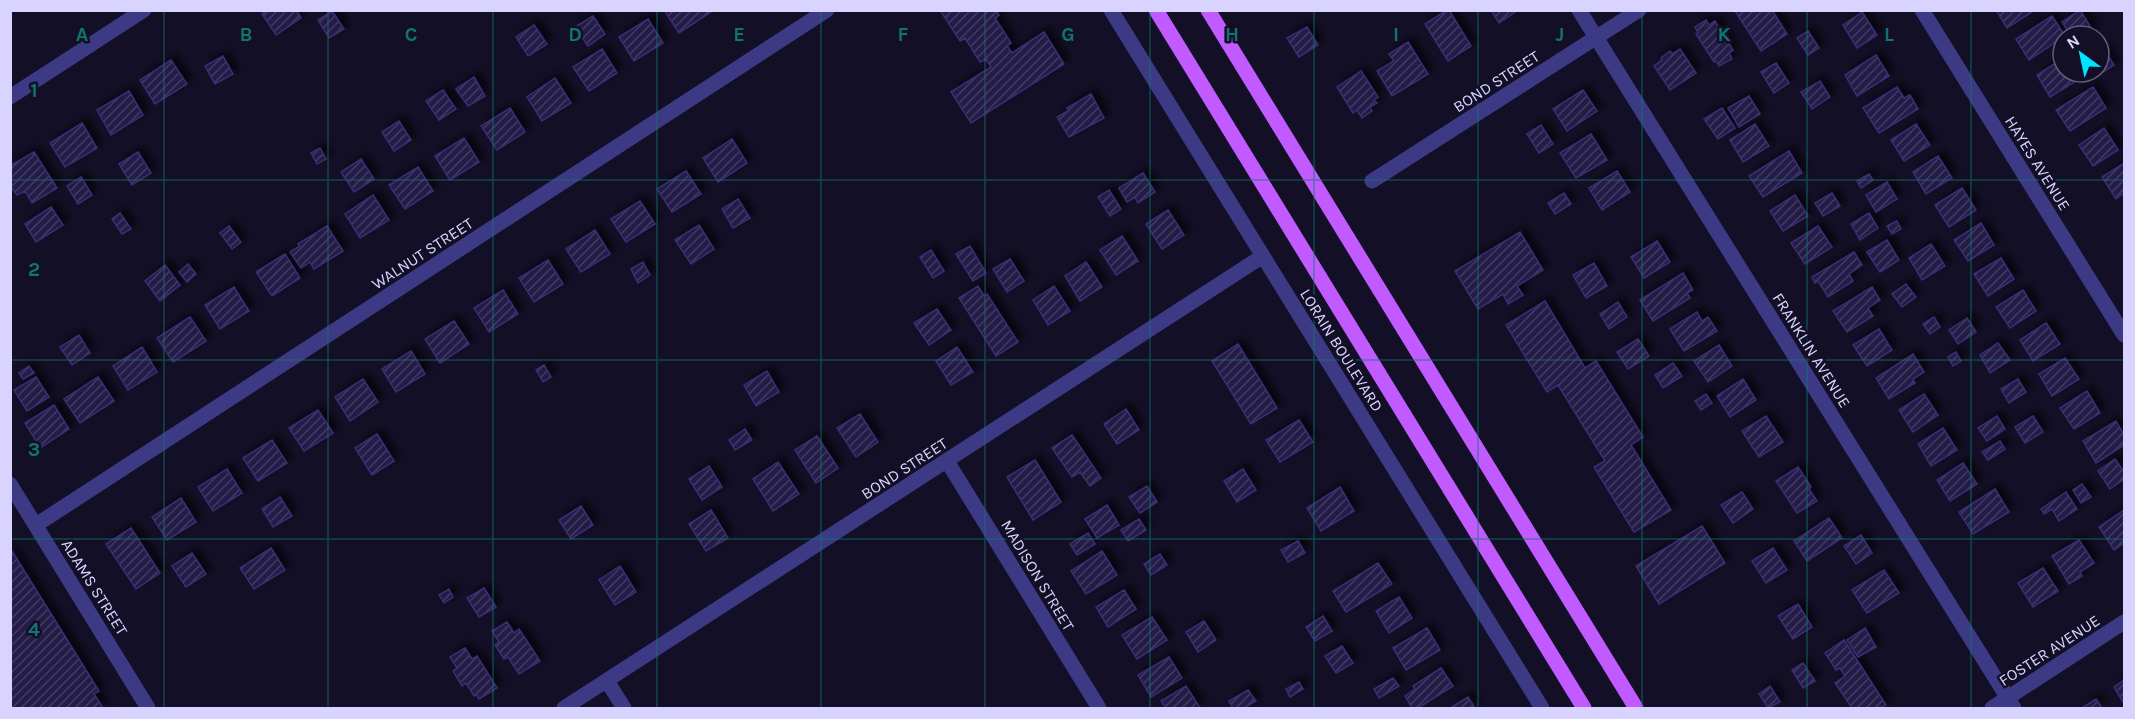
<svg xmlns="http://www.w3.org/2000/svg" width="2135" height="719" font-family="Karla,sans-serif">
	<defs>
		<pattern id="building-hatch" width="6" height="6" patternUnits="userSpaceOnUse" patternTransform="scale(1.5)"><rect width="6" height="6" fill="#241b47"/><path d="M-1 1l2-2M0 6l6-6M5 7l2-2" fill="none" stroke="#433b63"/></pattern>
		<filter id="shadow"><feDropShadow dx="5.5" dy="-5.5" stdDeviation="3" flood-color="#0009"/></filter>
	</defs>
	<rect width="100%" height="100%" fill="#130f26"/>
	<path fill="url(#building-hatch)" stroke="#3b2d73" stroke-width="1.5" filter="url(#shadow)" d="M267,10H296L301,18L276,35L262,14Z
		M664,10H710L711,12L679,33Z
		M940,10H996L999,15L995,18L1011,43L1007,46L1012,53L1044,32L1064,64L971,123L951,92L991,67L986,59L980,62L965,38L960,41Z
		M1447,10H1449L1471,46L1448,61L1425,24Z
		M1491,10H1518L1499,23Z
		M1772,10L1787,34L1761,51L1735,11Z
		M1996,10H2031L2032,12L2007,28Z
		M2080,10L2093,31L2086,36H2071L2062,22Z
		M332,11L344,29L329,38L318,20Z
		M1862,12L1877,35L1857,48L1843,25Z
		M593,16L605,34L588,46L575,27Z
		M2052,16L2065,36L2029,60L2016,39Z
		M648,19L663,43L634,61L619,37Z
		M1706,20L1709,25L1715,21L1733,50L1729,53L1732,59L1719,66L1716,61L1714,62L1696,34L1698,33L1695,27Z
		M534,25L547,44L528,56L516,37Z
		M1307,27L1318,45L1299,57L1287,38Z
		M1808,31L1819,48L1808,55L1797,38Z
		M1408,42L1428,74L1392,96L1377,71L1394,61L1389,54Z
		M602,49L617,73L589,91L573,67Z
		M1680,49L1696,73L1670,90L1654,66L1662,60L1661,58L1670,51L1672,54Z
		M2105,51L2114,65L2097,76L2094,72H2099V55Z
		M1876,55L1889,76L1857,96L1845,75Z
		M223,56L233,74L215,84L205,66Z
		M2062,59L2063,72H2070L2076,81L2050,97L2037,75Z
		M171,60L187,84L155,104L140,80Z
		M1776,63L1789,83L1774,93L1761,72Z
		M1361,71L1378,97L1374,100L1377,103L1370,107L1372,111L1362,118L1357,110L1353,113L1337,87Z
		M474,77L485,96L468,106L456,89Z
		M555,78L571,103L542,121L527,97Z
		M1820,81L1830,97L1812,109L1801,92Z
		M1897,87L1904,98L1910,95L1918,109L1879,133L1863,108Z
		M2093,87L2106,108L2070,131L2056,110Z
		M443,90L456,109L439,120L426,101Z
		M1583,90L1597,111L1567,131L1553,109Z
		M129,91L143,115L111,135L97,110Z
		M1091,94L1104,118L1069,137L1057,117L1068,111L1067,108Z
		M1749,96L1760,114L1739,127L1728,108Z
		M510,108L525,132L497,150L481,126Z
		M1722,108L1735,128L1718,139L1704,119Z
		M399,121L411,140L394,151L382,132Z
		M82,123L97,148L65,167L50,143Z
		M1755,124L1769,146L1743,162L1730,140Z
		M1916,124L1930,145L1904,161L1891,140Z
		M1541,125L1553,144L1539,153L1527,134Z
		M2104,128L2118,150L2093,166L2079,145Z
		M1591,134L1607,160L1576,178L1560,153Z
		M464,138L479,162L450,180L435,156Z
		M732,139L747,163L718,182L703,158Z
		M320,148L326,159L317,164L311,153Z
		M1789,151L1802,173L1763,197L1749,176Z
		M34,152L57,188L32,203L25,191L17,195L10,185V166Z
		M138,152L151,173L132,185L119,164Z
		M1938,156L1952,178L1926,194L1913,172Z
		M361,159L374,179L354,192L341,172Z
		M2124,163V193L2116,199L2102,177Z
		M418,167L433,191L405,209L389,185Z
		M686,171L701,194L672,212L657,189Z
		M1617,171L1630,192L1602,210L1589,188Z
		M1143,173L1155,192L1138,203L1135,197L1127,202L1119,188Z
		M1869,174L1873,180L1861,188L1857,181Z
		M81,177L92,195L78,204L67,186Z
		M1887,182L1897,199L1876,212L1866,195Z
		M1962,188L1976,210L1949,227L1935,205Z
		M1109,190L1121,209L1110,216L1098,197Z
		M1564,193L1571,204L1555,214L1548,203Z
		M1832,193L1840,206L1823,216L1815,203Z
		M373,195L389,220L360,238L345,214Z
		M1795,195L1808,216L1783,231L1770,211Z
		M738,199L750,218L733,228L722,209Z
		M640,201L655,224L626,242L611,219Z
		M51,207L63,225L36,242L25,224Z
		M1168,210L1184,235L1162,249L1146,224Z
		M120,213L131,229L122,234L112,219Z
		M1869,213L1878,228L1860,240L1851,224Z
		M1897,221L1901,229L1892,234L1887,226Z
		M1981,223L1994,245L1968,261L1954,240Z
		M699,225L714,249L691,264L675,240Z
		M229,226L241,242L232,249L220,233Z
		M327,226L343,251L314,269L310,262L301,268L290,252L300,246L298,244Z
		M1818,226L1832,247L1805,264L1791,243Z
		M595,230L610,254L581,272L566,249Z
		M1520,232L1543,270L1517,286L1523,295L1508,304L1503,294L1478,309L1455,271Z
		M1122,236L1138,261L1116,275L1100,250Z
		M1887,240L1899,260L1880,272L1867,252Z
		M1657,241L1670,262L1644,278L1631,257Z
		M1931,244L1945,266L1922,280L1909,258Z
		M970,246L986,273L973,281L956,254Z
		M931,250L944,271L933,278L920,257Z
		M1854,252L1862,265L1849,274L1853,281L1828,297L1818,281L1815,283L1812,277Z
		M285,254L300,278L272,296L256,272Z
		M2001,258L2014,279L1988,296L1974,274Z
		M1010,259L1024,281L1007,292L993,269Z
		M548,260L563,284L534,302L519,278Z
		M643,262L650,275L638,283L631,269Z
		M1086,262L1102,287L1080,301L1065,276Z
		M1594,263L1607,286L1586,298L1573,275Z
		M188,264L196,274L187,282L179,272Z
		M165,265L180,285L160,301L145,281Z
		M1683,273L1693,290L1687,293L1690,298L1653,321L1640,300Z
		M1906,284L1916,297L1902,307L1892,294Z
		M978,286L984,296L987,294L1018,342L996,356L959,298Z
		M1054,286L1070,311L1048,325L1033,300Z
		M234,287L249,311L220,329L205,305Z
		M1872,287L1880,300L1868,308L1873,316L1847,332L1833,311Z
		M503,290L518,314L489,332L474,308Z
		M2023,290L2036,311L2010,328L1996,307Z
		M1545,301L1585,368L1596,361L1643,437L1631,445L1671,510L1634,532L1594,467L1605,461L1558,385L1547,392L1506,325Z
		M1618,302L1627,317L1609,329L1600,314Z
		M937,309L951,330L929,345L914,323Z
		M1697,312L1702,321L1708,317L1717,331L1684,351L1670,329Z
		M190,317L206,341L173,362L157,338Z
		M1934,317L1940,327L1930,334L1923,324Z
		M1967,318L1976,332L1958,344L1949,330Z
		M454,321L469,344L440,363L425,339Z
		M2046,323L2060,344L2033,361L2020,340Z
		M1879,329L1892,350L1867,366L1853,345Z
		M79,335L90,353L72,365L60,347Z
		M1638,339L1649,356L1628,369L1617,352Z
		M1998,343L2010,360L1990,373L1980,355Z
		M1238,344L1277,408L1251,424L1212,361Z
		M1719,345L1732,366L1708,382L1694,361Z
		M142,347L157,372L128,390L113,366Z
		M957,347L973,372L951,385L936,361Z
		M411,351L425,374L396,392L382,369Z
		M1956,352L1961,361L1953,366L1948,357Z
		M1913,354L1924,372L1913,379L1915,383L1889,399L1876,378Z
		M2065,358L2079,379L2052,396L2039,374Z
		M1673,363L1682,376L1663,388L1655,375Z
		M544,365L551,377L543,382L536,370Z
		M29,366L34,373L23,379L19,373Z
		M767,371L779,392L756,406L744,385Z
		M36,377L49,397L27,411L14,390Z
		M98,377L114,401L80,423L64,399Z
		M363,379L378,402L350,421L335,397Z
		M1743,379L1756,400L1730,417L1717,396Z
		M2018,379L2026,392L2009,403L2001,389Z
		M2087,391L2100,413L2074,429L2060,408Z
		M1706,394L1712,403L1701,410L1695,401Z
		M1924,394L1938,415L1913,432L1899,410Z
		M54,405L69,429L40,448L25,423Z
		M1126,409L1139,430L1117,444L1104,424Z
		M318,410L333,433L304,451L289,428Z
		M860,414L878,442L856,457L837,428Z
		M1766,416L1783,442L1759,457L1742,431Z
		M1997,416L2005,429L1987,441L1978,428Z
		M2033,416L2043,432L2025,443L2015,427Z
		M1299,420L1313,442L1280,462L1266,440Z
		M2116,421L2124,435V445L2096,463L2083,441Z
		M1943,428L1957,450L1931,466L1918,444Z
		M745,429L752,440L735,450L729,440Z
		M377,434L394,461L372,475L355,448Z
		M1072,435L1101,478L1090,486L1080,472L1072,477L1052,448Z
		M817,436L838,468L816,483L795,450Z
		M272,440L287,463L258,481L243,458Z
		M2000,441L2005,449L1988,460L1982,452Z
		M2115,459L2124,472V479L2110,489L2098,471Z
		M1035,460L1061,502L1033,520L1007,477Z
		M778,462L799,494L773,511L753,479Z
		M1963,463L1977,484L1950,501L1937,480Z
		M709,466L722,487L702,500L689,479Z
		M1798,467L1811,487L1809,489L1817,501L1797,513L1776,481Z
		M227,469L242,493L213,511L198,487Z
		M1243,469L1256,490L1237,502L1224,481Z
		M2082,484L2091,497L2081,503L2073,490Z
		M1147,486L1157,502L1140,513L1129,497Z
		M1340,487L1354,511L1321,531L1307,508Z
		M1995,489L2009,512L1973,534L1959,512Z
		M1742,492L1753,509L1733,523L1721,505Z
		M2066,492L2077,509L2059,521L2052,509L2044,514L2041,509Z
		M280,497L292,516L273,527L262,509Z
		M181,498L196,522L167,540L152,517Z
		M1107,505L1119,525L1097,538L1085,519Z
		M581,506L593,525L571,539L559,520Z
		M711,510L728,538L706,551L689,524Z
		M2124,510V543L2114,550L2099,527Z
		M1829,518L1842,538L1807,561L1794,541Z
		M1139,519L1146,530L1128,541L1121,530Z
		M1702,526L1725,563L1659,604L1636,566Z
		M131,528L160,573L136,589L106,544Z
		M1088,533L1095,544L1077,555L1070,544Z
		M1861,535L1872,553L1856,564L1844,546Z
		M2079,540L2094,563L2080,572L2082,576L2069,584L2052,556Z
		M1298,541L1305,553L1288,562L1281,550Z
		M10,548L99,691L94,694L103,708H10Z
		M271,548L285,570L254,589L240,568Z
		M1773,548L1787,570L1766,583L1752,561Z
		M1102,551L1117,575L1086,594L1071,571Z
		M192,553L206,574L186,587L172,566Z
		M1160,554L1167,565L1151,575L1144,564Z
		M1378,563L1392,584L1346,612L1333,591Z
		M620,566L636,592L615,605L599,580Z
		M2043,568L2058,591L2033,607L2018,583Z
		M1884,570L1899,593L1867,613L1852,590Z
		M484,588L496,607L479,617L467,598Z
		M449,589L453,597L444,603L439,595Z
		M1124,590L1136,609L1108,627L1096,607Z
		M1399,597L1412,618L1389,633L1376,611Z
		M1798,604L1812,627L1793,639L1778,616Z
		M1323,616L1332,631L1315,641L1306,627Z
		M1152,617L1167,640L1137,659L1122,635Z
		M1204,621L1216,640L1198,652L1186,632Z
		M507,622L514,633L519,629L540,661L519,674L508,657L504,659L495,645L499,642L492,631Z
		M1427,628L1440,650L1406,670L1393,648Z
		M1865,628L1876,647L1858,657L1847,640Z
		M1844,640L1886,705L1880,708H1852L1835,683L1845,676L1840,668L1836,670L1825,653Z
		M1342,646L1353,663L1336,673L1325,656Z
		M465,648L472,659L477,656L497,688L479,699L476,694L474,696L466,683L462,686L453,671L457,668L450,657Z
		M1169,657L1182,678L1151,697L1138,675Z
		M1803,663L1815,681L1803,688L1792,670Z
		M1441,668L1453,686L1418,708H1412L1405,696L1415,689L1413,686Z
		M1393,678L1399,686L1379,698L1374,689Z
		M2124,680V704L2114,687Z
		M1299,682L1303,689L1290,697L1286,689Z
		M1186,686L1200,708H1166L1161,701Z
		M1770,686L1780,702L1768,708L1759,694Z
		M1248,690L1256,701L1244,708H1233L1229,701Z
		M1468,697L1475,708H1450Z
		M2096,699L2102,708H2082Z"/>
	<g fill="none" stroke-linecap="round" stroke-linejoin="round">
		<path stroke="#3d3a85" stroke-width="15" d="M1111,10L1542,708
			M1579,10L2014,708
			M1922,10L2124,335
			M10,97L144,10
			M1372,181L1639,10
			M947,461L1099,708
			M10,484L148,708
			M36,525L827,10
			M607,681L624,708
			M564,708L1263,256
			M1992,708L2124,622"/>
		<path stroke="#c25bff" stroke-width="15" d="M1156,10L1584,708
			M1208,10L1636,708"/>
	</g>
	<path fill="none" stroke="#0f766e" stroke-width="1.5" stroke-opacity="0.55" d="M164,10V708M328,10V708M493,10V708M657,10V708M821,10V708M985,10V708M1150,10V708M1314,10V708M1478,10V708M1642,10V708M1807,10V708M1971,10V708M10,180H2124M10,360H2124M10,539H2124"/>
	<g text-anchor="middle" stroke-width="5" stroke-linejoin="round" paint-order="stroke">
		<g font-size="16" fill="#d9d4ff" stroke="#130f26">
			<text transform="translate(1496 81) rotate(-33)" y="6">BOND STREET</text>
			<text transform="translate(2038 163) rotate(58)" y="6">HAYES AVENUE</text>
			<text transform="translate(422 253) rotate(-33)" y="6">WALNUT STREET</text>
			<text transform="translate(1342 350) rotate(58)" y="6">LORAIN BOULEVARD</text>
			<text transform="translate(1812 350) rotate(58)" y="6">FRANKLIN AVENUE</text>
			<text transform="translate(904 468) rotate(-33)" y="6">BOND STREET</text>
			<text transform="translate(1038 575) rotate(59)" y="6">MADISON STREET</text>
			<text transform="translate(95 587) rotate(58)" y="6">ADAMS STREET</text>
			<text transform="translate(2049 650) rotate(-33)" y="6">FOSTER AVENUE</text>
		</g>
	</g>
	<g font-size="20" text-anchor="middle" font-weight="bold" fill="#0f766e" stroke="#130f26" stroke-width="5" stroke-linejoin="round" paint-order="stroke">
		<text x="82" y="41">A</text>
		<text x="246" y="41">B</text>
		<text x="411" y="41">C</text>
		<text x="575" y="41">D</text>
		<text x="739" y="41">E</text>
		<text x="903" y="41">F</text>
		<text x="1068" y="41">G</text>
		<text x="1232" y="41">H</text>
		<text x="1396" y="41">I</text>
		<text x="1560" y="41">J</text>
		<text x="1724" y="41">K</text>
		<text x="1889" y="41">L</text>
		<text x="34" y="97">1</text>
		<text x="34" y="276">2</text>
		<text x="34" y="456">3</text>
		<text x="34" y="636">4</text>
	</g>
	<rect width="2135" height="719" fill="none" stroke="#d9d4ff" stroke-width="24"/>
	<g transform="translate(2081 54) rotate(327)"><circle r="28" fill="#130f26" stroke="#625e7d" stroke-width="1.5"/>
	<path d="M0-4.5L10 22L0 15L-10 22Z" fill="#00e5ff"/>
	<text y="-9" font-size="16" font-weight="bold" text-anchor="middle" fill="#d9d4ff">N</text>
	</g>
</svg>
